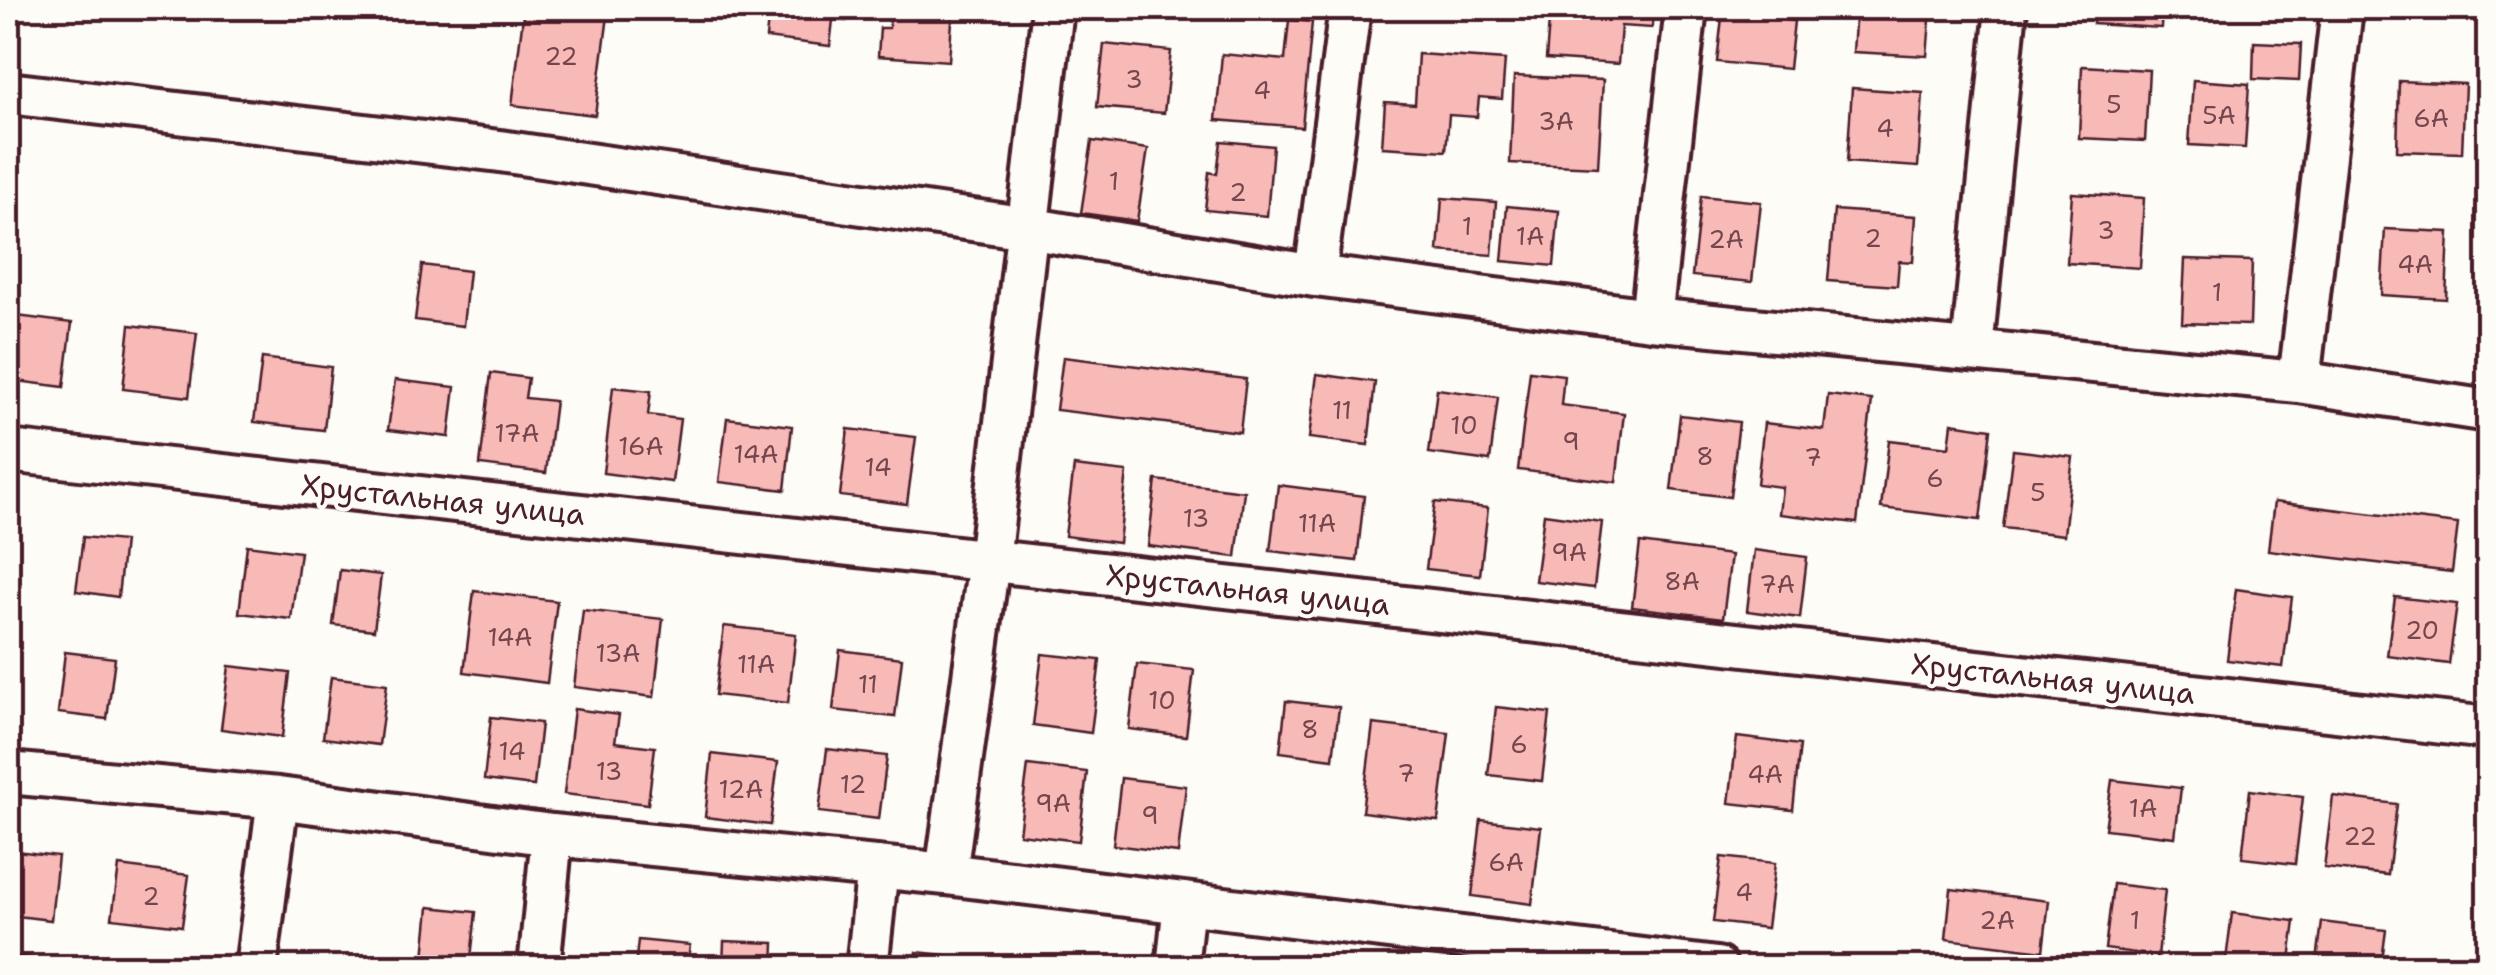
<svg xmlns="http://www.w3.org/2000/svg" width="2496" height="975" font-family="'Shantell Sans',sans-serif">
	<rect width="100%" height="100%" fill="#fdfcf7"/>
	<filter id="ink" filterUnits="userSpaceOnUse"><feTurbulence type="fractalNoise" baseFrequency=".01" numOctaves="2"/><feDisplacementMap in="SourceGraphic" scale="20" xChannelSelector="R" yChannelSelector="G"/><feConvolveMatrix kernelMatrix="1 2 1 2 8 2 1 2 1" color-interpolation-filters="sRGB"/></filter>
	<g filter="url(#ink)">
		<path fill="#f7bab7" stroke="#4a1f2b" stroke-width="2.5" d="M524,8H609L595,115L512,105Z
			M769,8H848L846,21L833,20L830,46L766,38Z
			M891,8H953L949,61L878,56L880,28H889Z
			M1550,8H1653L1652,28L1621,26L1618,64L1546,59Z
			M1723,8H1765L1764,18L1794,21L1789,69L1717,62Z
			M1856,8H1931L1927,56L1853,52Z
			M2094,8H2162L2161,28L2093,24Z
			M1289,20L1312,22L1302,127L1216,120L1222,54L1285,60Z
			M2254,42L2301,44L2299,81L2253,79Z
			M1104,44L1171,51L1164,113L1097,107Z
			M1418,54L1505,60L1502,99L1479,97L1477,117L1449,115L1446,151L1382,147L1385,102L1415,104Z
			M2082,66L2149,70L2145,141L2079,138Z
			M1514,76L1603,80L1598,167L1510,163Z
			M2193,80L2249,84L2245,148L2189,145Z
			M2399,81L2465,84L2462,153L2397,151Z
			M1852,88L1923,93L1918,167L1847,162Z
			M1092,141L1148,149L1137,221L1081,213Z
			M1221,141L1273,146L1267,216L1205,210L1209,172L1217,174Z
			M2072,193L2144,198L2140,268L2067,263Z
			M1701,196L1761,202L1752,282L1692,276Z
			M1442,198L1496,202L1492,255L1438,251Z
			M1507,206L1559,211L1554,266L1502,261Z
			M1834,210L1916,216L1913,262L1899,261L1897,286L1828,281Z
			M2385,229L2449,232L2446,299L2381,295Z
			M2185,259L2252,261L2250,325L2182,323Z
			M422,265L469,271L463,326L415,320Z
			M17,316L72,323L64,387L9,380Z
			M130,325L197,333L189,397L123,389Z
			M1063,357L1246,379L1240,432L1056,410Z
			M262,358L331,367L324,430L254,422Z
			M1530,371L1564,375L1561,405L1624,413L1616,482L1518,470Z
			M491,373L528,378L525,398L555,401L546,473L480,465Z
			M1317,374L1375,382L1368,445L1309,438Z
			M395,380L455,387L449,437L388,430Z
			M613,387L651,391L648,415L680,419L672,482L603,473Z
			M1437,389L1498,397L1490,461L1429,453Z
			M1828,395L1872,400L1857,523L1779,514L1782,487L1757,484L1764,423L1824,430Z
			M1680,415L1739,422L1730,497L1671,490Z
			M727,418L792,426L785,490L719,482Z
			M1952,423L1991,429L1980,520L1881,508L1889,440L1949,447Z
			M848,429L916,437L907,504L840,496Z
			M2013,450L2073,457L2064,535L2003,528Z
			M1074,466L1127,472L1119,543L1065,536Z
			M1156,480L1244,491L1236,557L1148,546Z
			M1278,485L1364,496L1357,561L1270,551Z
			M1435,502L1488,508L1480,575L1426,569Z
			M2274,502L2458,524L2452,572L2268,550Z
			M1544,514L1602,522L1594,588L1535,581Z
			M83,537L124,541L118,597L76,591Z
			M1640,543L1731,555L1723,618L1632,607Z
			M247,545L300,552L291,619L239,613Z
			M1754,550L1807,557L1800,618L1747,611Z
			M340,570L381,575L374,630L333,625Z
			M2236,589L2292,597L2283,667L2227,660Z
			M474,591L557,601L547,683L464,672Z
			M2395,597L2457,604L2449,664L2387,656Z
			M583,610L663,619L654,697L574,687Z
			M724,626L796,634L788,703L715,695Z
			M840,650L902,658L895,717L833,710Z
			M65,652L115,658L107,719L58,713Z
			M1042,654L1100,660L1091,733L1033,725Z
			M1137,664L1194,670L1186,736L1129,729Z
			M229,666L290,673L282,737L221,729Z
			M331,677L387,684L379,745L323,738Z
			M1286,701L1339,707L1333,759L1280,752Z
			M1496,707L1550,713L1542,781L1488,775Z
			M574,709L619,715L615,742L655,747L648,804L564,794Z
			M491,717L541,723L534,786L484,780Z
			M1373,724L1449,733L1438,821L1362,812Z
			M1737,737L1800,745L1793,810L1729,803Z
			M827,749L887,756L879,819L819,812Z
			M712,754L778,762L770,825L705,817Z
			M1028,765L1087,772L1079,841L1019,834Z
			M1121,778L1186,786L1178,853L1113,845Z
			M2112,780L2181,788L2175,837L2105,829Z
			M2250,790L2303,797L2295,864L2242,858Z
			M2333,796L2397,804L2388,875L2324,868Z
			M1481,820L1541,827L1532,904L1472,896Z
			M8,850L58,856L51,920L8,915Z
			M1721,857L1775,863L1767,928L1713,922Z
			M119,866L189,875L182,926L112,918Z
			M2113,884L2165,890L2158,956L2105,949Z
			M1951,889L2049,901L2043,951L1946,939Z
			M429,907L476,912L470,968H423Z
			M2232,913L2295,921L2289,968H2225Z
			M2322,922L2386,930L2381,968H2316Z
			M638,940L690,945L687,968H635Z
			M724,941L774,943L773,968H723Z
			M917,952L982,959L981,968H916Z
			M8,955L52,960L51,968H8Z"/>
		<g fill="none" stroke-linecap="round" stroke-linejoin="round">
			<g stroke="#4a1f2b" stroke-width="48">
				<path id="minor" d="M8,93L500,151L1027,228L1315,276L1651,319L2299,382L2488,411
					M1315,276L1350,8
					M1651,319L1686,8
					M1972,350L2006,8
					M2299,382L2342,8
					M8,451L2488,728
					M8,773L278,798L552,835L946,874L1717,968
					M946,874L989,561L1053,8
					M256,968L278,798
					M539,968L552,835
					M867,968L878,867
					M1177,968L1184,903"/>
			</g>
			<use href="#minor" stroke="#fdfcf7" stroke-width="40"/>
		</g>
	</g>
	<g text-anchor="middle" stroke-width="8" stroke-linejoin="round" paint-order="stroke">
		<g font-size="25" fill="#75464e">
			<text x="561" y="65">22</text>
			<text x="1134" y="88">3</text>
			<text x="1262" y="99">4</text>
			<text x="2114" y="113">5</text>
			<text x="2219" y="124">5А</text>
			<text x="2431" y="127">6А</text>
			<text x="1556" y="130">3А</text>
			<text x="1885" y="137">4</text>
			<text x="1114" y="190">1</text>
			<text x="1238" y="201">2</text>
			<text x="1467" y="235">1</text>
			<text x="2106" y="239">3</text>
			<text x="1530" y="245">1А</text>
			<text x="1873" y="247">2</text>
			<text x="1726" y="248">2А</text>
			<text x="2415" y="273">4А</text>
			<text x="2217" y="301">1</text>
			<text x="1342" y="419">11</text>
			<text x="1464" y="434">10</text>
			<text x="517" y="442">17А</text>
			<text x="1571" y="450">9</text>
			<text x="641" y="455">16А</text>
			<text x="756" y="463">14А</text>
			<text x="1705" y="465">8</text>
			<text x="1813" y="466">7</text>
			<text x="878" y="476">14</text>
			<text x="1935" y="487">6</text>
			<text x="2038" y="501">5</text>
			<text x="1196" y="527">13</text>
			<text x="1317" y="532">11А</text>
			<text x="1569" y="561">9А</text>
			<text x="1682" y="590">8А</text>
			<text x="1777" y="593">7А</text>
			<text x="2422" y="639">20</text>
			<text x="510" y="646">14А</text>
			<text x="618" y="662">13А</text>
			<text x="756" y="673">11А</text>
			<text x="868" y="693">11</text>
			<text x="1162" y="709">10</text>
			<text x="1310" y="738">8</text>
			<text x="1519" y="753">6</text>
			<text x="512" y="760">14</text>
			<text x="609" y="780">13</text>
			<text x="1406" y="782">7</text>
			<text x="1765" y="783">4А</text>
			<text x="853" y="793">12</text>
			<text x="741" y="798">12А</text>
			<text x="1053" y="812">9А</text>
			<text x="2143" y="817">1А</text>
			<text x="1150" y="824">9</text>
			<text x="2360" y="845">22</text>
			<text x="1506" y="871">6А</text>
			<text x="1744" y="901">4</text>
			<text x="151" y="905">2</text>
			<text x="1997" y="929">2А</text>
			<text x="2135" y="929">1</text>
		</g>
		<g font-size="30" fill="#4a1f2b" stroke="#fdfcf7">
			<text transform="translate(443 500) rotate(6)" y="10">Хрустальная улица</text>
			<text transform="translate(1248 590) rotate(6)" y="10">Хрустальная улица</text>
			<text transform="translate(2053 679) rotate(6)" y="10">Хрустальная улица</text>
		</g>
	</g>
	<rect width="2496" height="975" fill="none" stroke="#fdfcf7" stroke-width="40"/>
	<rect x="20" y="20" width="2456" height="935" fill="none" stroke="#4a1f2b" stroke-width="4" filter="url(#ink)"/>
</svg>
